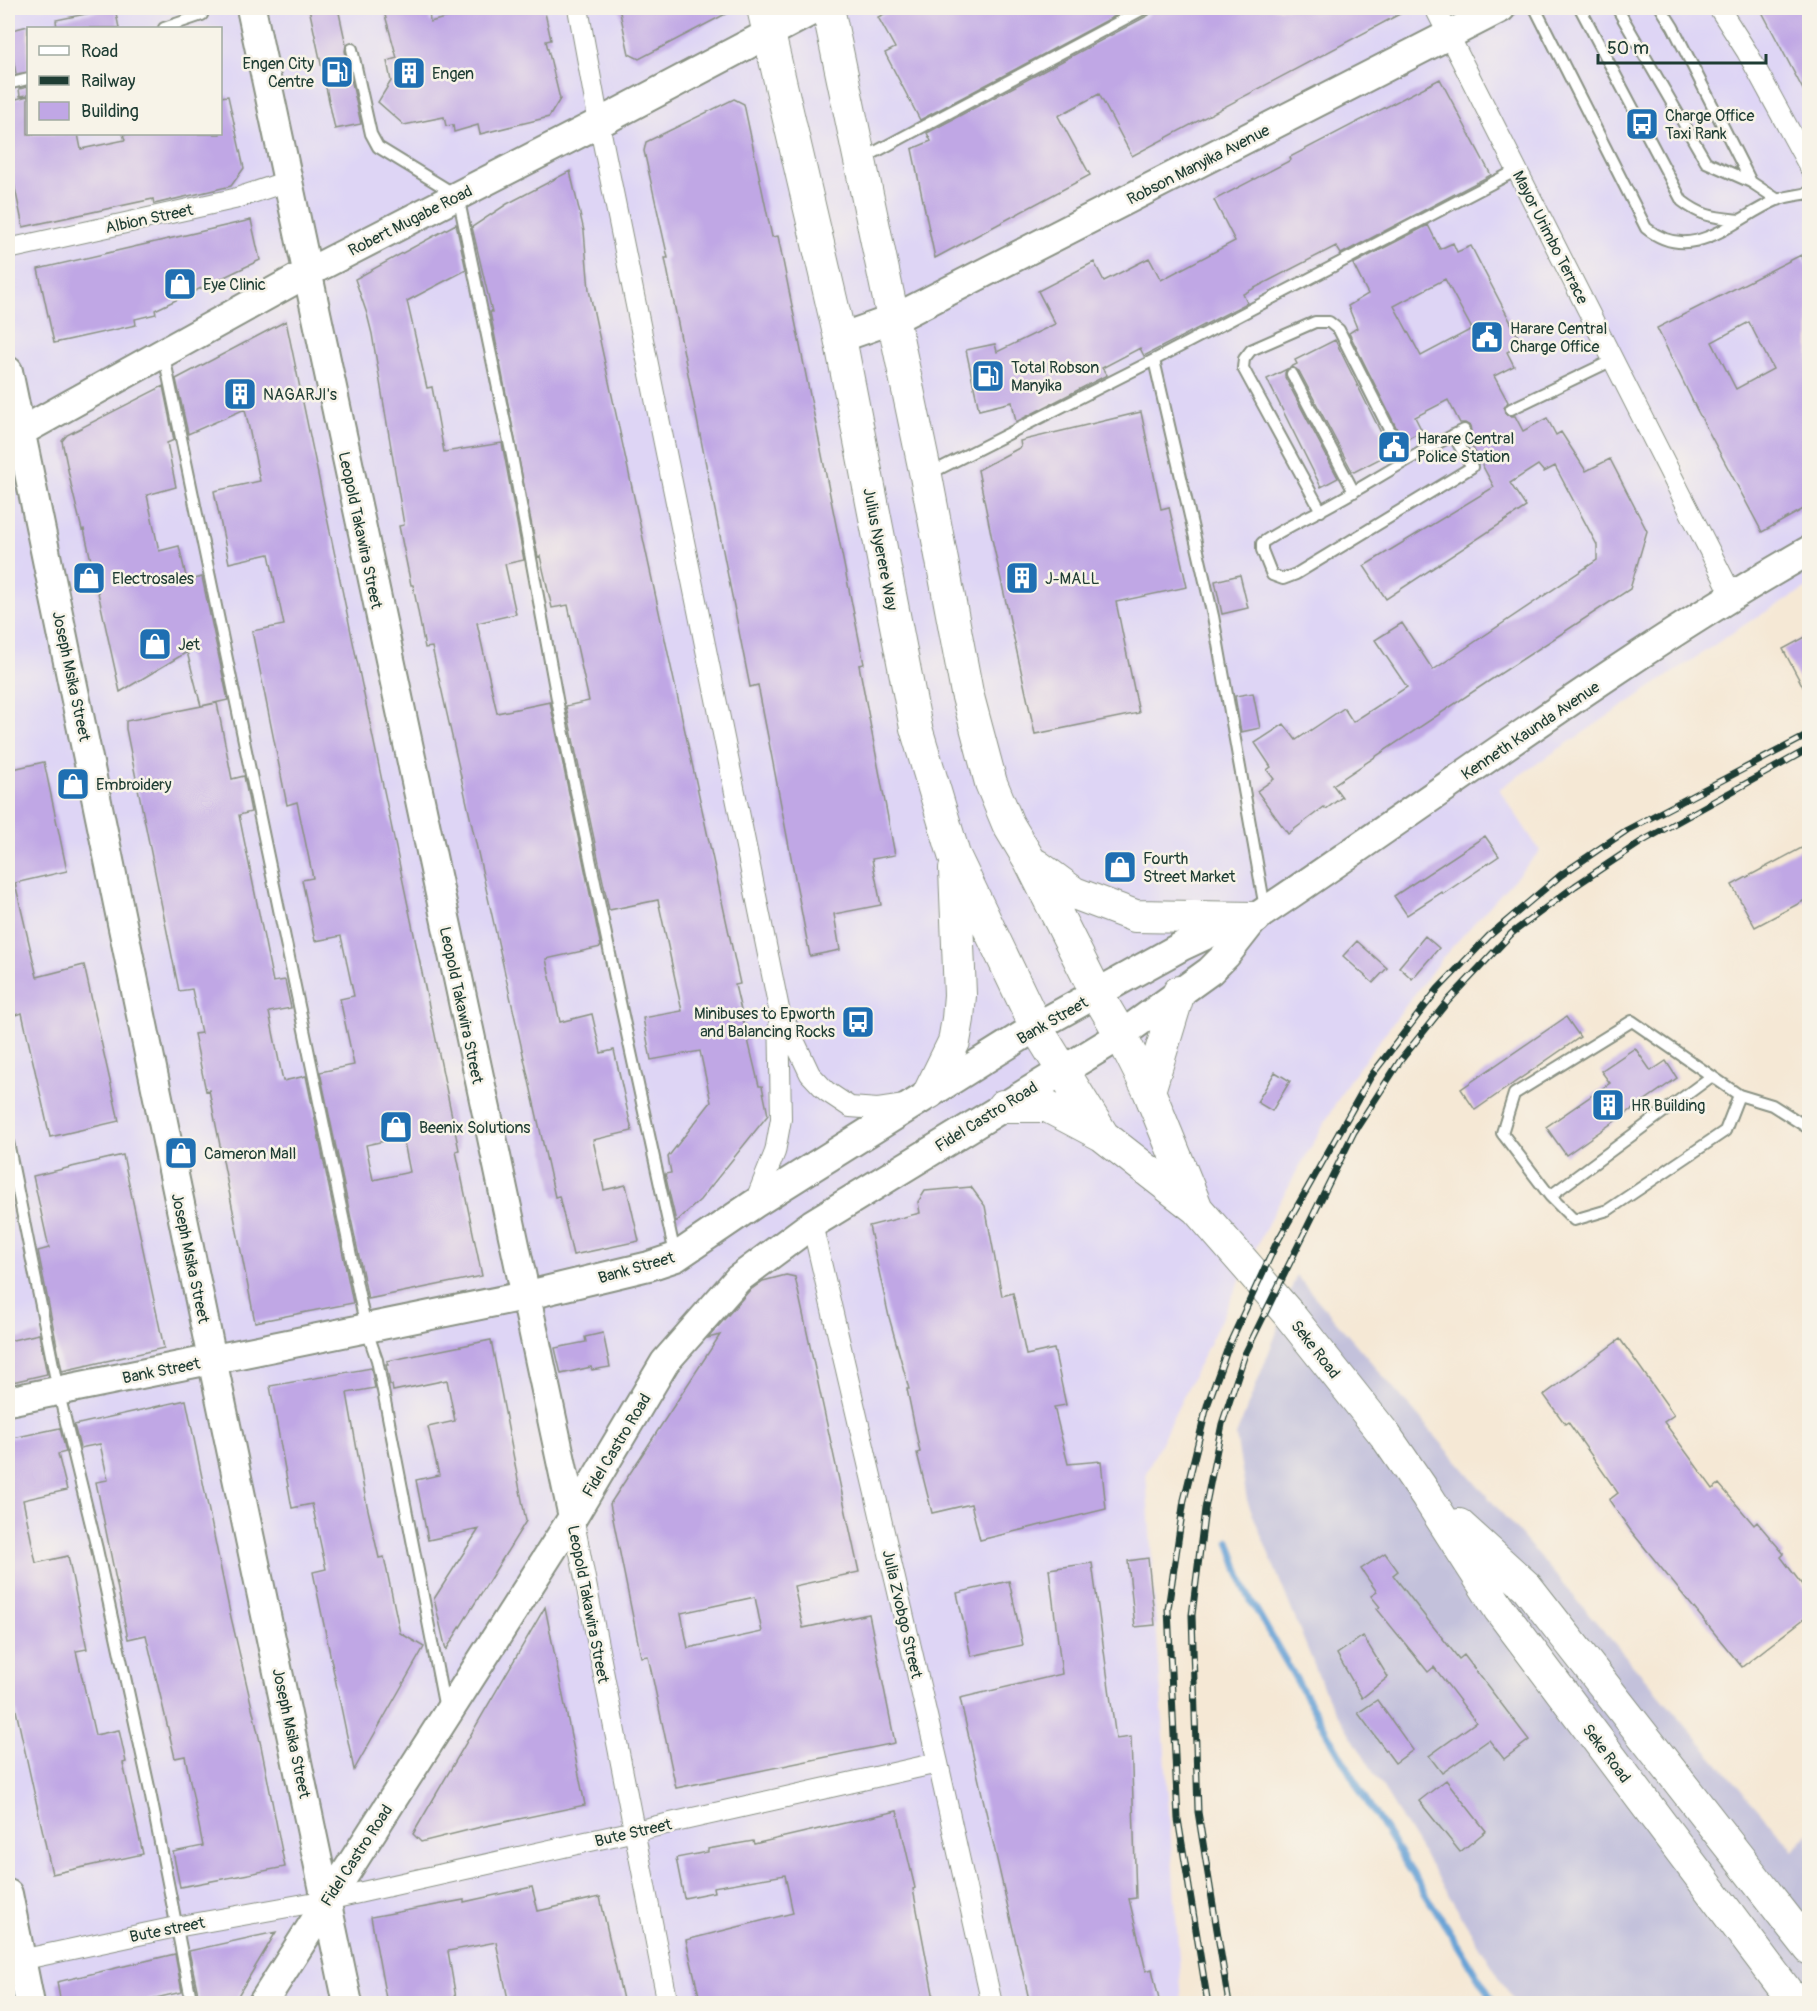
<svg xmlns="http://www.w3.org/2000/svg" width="1817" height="2011" font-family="Pangolin,sans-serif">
	<rect width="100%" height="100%" fill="#f7f3e8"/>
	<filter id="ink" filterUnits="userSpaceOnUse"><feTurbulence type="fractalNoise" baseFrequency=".0167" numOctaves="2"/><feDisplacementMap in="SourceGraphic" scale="12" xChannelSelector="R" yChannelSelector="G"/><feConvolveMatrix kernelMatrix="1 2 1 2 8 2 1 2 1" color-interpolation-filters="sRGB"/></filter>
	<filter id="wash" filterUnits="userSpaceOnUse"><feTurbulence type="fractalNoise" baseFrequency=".008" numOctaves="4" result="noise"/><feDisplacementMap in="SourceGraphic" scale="24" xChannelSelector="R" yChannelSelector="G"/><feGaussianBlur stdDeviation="1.35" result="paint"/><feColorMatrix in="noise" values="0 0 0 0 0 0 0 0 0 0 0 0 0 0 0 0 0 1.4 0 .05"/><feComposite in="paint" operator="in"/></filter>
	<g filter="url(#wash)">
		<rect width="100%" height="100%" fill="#f5e8d5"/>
		<path fill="#ded5f5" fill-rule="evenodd" d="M8,8H1809V587L1750,621L1499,789L1540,851L1442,958L1348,1082L1270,1219L1146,1473L1182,2003L8,2004ZM28,28H220V134H28Z"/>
		<path fill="#c3c1db" d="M1296,1275L1794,1851L1809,1832V2003H1515L1327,1697L1247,1500L1236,1436L1276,1334Z"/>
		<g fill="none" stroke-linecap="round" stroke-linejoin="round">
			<path stroke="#65a0d5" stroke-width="7" d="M1229,1541L1246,1592L1361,1792L1495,2004"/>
		</g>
		<g id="blocks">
			<path fill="#c0a7e5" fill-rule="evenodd" d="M115,8L119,28H57L56,20Z
				M309,8H338L346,45L345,51L361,124L335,129Z
				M383,8H429L430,22L482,8H544L551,40L546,41L560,99L549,117L480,134L478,125L454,132L453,125L446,126L444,117L404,125L378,102L391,81L387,61L397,58Z
				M619,8H737L639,59L629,54Z
				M896,8H1130L920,120L885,53L895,48L878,17Z
				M1152,8H1411L1132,156L1099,94L1058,116L1090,175L935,258L912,149L931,141L927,133L1149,15Z
				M1760,8H1809V101Z
				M28,26V72L16,74L8,31Z
				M1440,79L1491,175L1341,254L1336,246L1243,294L1247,303L1144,356L1140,348L1102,368L1107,375L1016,422L1012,402L979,410L966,350L995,344L997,352L1055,324L1038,291L1094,262L1104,281L1149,258L1161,280L1235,241L1214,200L1291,160L1290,157Z
				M28,87V95L20,96L19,89Z
				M28,96V134H78L81,149L125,140L123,134H220V97L228,96L244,168L231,186L154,204L153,199L23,227L8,154V101Z
				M734,99L744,104L772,237L778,236L864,664L859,665L895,855L872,859L881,905L834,914L840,950L810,956L758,685L750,687L665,258H668L644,151L646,142Z
				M570,171L584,231L589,290L740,984L735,985L759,1086H762L768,1115L700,1200L676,1222L665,1174L671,1173L668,1157L711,1102L700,1051L651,1060L643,1018L682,1011L658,900L609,910L566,706L589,701L568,605L552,608L540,556L538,557L490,312H492L472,227L507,204Z
				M251,220L260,260L155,310L156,314L135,319L136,325L54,343L38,269Z
				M456,224L466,270L407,301L427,388L432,387L444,452L502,443L524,560L505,564L516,614L477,623L497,713L550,702L601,947L546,959L560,1022L592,1014L601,1053L614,1050L632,1131L593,1140L604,1190L626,1185L639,1241L573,1255L559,1196L555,1197L432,647L425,648L413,585H411L399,526L404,525L372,334L367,314L355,279Z
				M1428,225L1440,249L1453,243L1457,252L1471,246L1522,344L1507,352L1514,366L1494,376L1508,402L1504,408L1505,413L1510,416H1515L1523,431L1547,418L1556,435L1561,432L1586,471L1610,459L1647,531L1630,589L1489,681L1333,785L1342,797L1326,809L1324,807L1288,834L1257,791L1274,779L1267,770L1271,767L1255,743L1284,724L1296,740L1344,708L1353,722L1407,687L1375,640L1402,623L1433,670L1597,560V545L1555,466L1544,472L1538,465L1510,483L1526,507L1386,599L1364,566L1494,487L1467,437L1471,431L1470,426L1465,423H1460L1448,400L1415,417L1422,431L1403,441L1349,333L1357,328L1348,306L1368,294L1353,264ZM1445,279L1472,329L1421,356L1394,306Z
				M1801,255L1809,271V506L1762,532L1697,410L1657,328ZM1749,322L1773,369L1736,389L1712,342Z
				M286,321L459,1150L456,1151L482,1276L368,1299L320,1072L354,1065L340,999L354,996L341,936L315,941L302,880L313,878L297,802L287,805L252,631L284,625L269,554L229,563L214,491L260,481L245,409L188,434L176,379ZM403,1137L410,1172L373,1180L366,1145Z
				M1335,340L1391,453L1354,472L1352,471L1299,371L1291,367L1297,364L1295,360Z
				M1287,369L1285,373V377L1338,478L1321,487L1267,379Z
				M163,386L174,440L167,443L176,487L147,495L159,551L179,546L187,581L202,577L228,700L201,706L187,652L120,692L84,529L82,530L72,489L62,441L67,435Z
				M1141,412L1161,509L1169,507L1187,587L1116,602L1139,713L1035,734L992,539L978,470L1021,447L1020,441Z
				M1240,575L1248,608L1222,614L1215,581Z
				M1809,635V698L1783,649Z
				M1253,693L1260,728L1241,732L1235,696Z
				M217,703L232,779L244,776L251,812L239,815L273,982L285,980L291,1008L269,1012L283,1081L306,1076L353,1303L255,1322L209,1090L206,1091L194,1034L201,1033L192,989L179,991L126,729V721Z
				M44,762L67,871L15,883L37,977L84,965L119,1121L50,1137L22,1013L8,1017V770Z
				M1485,836L1499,856L1443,894L1442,892L1407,915L1394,896Z
				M1809,844V898L1755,927L1732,885Z
				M1425,936L1439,948L1412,979L1399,967Z
				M1357,941L1387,968L1373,983L1343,956Z
				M1566,1017L1580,1037L1475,1110L1461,1089Z
				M1635,1048L1651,1071L1666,1061L1677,1078L1566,1155L1546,1127L1610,1083L1601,1071Z
				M1275,1072L1290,1081L1272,1111L1257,1102Z
				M123,1155L164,1348L62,1371L38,1251L49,1248L33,1176Z
				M971,1187L985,1206L1002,1296L1013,1293L1026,1355L1054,1349L1066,1405L1054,1407L1068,1464L1101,1461L1106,1509L980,1540L971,1504L932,1513L917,1453L920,1452L907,1389H909L889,1317L869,1226L920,1213L918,1202L925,1191Z
				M786,1275L795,1277L859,1572L794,1586L803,1628L869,1614L895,1743L676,1788L648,1656L641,1657L610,1504L720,1335L708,1338L749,1291L763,1281ZM755,1597L762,1632L688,1648L681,1613Z
				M603,1333L610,1367L592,1370L591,1367L561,1374L555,1348L586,1342L585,1337Z
				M39,1334L47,1374L8,1383V1341Z
				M1620,1339L1674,1415L1664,1422L1713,1489L1719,1484L1754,1525L1757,1522L1784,1554L1781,1557L1809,1594V1615L1742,1667L1631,1531L1609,1500L1618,1493L1568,1422L1565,1424L1544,1395Z
				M491,1340L526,1521L446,1650L434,1599L479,1529L428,1540L416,1480L439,1475L428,1427L455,1421L447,1380L393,1391L392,1385H390L386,1365H388L387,1361Z
				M371,1368L375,1388L347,1393L366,1501L379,1558L384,1557L400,1633L424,1647L354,1770L313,1572L326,1569L312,1504L292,1508L270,1386Z
				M186,1400L230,1613L261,1746L285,1867L180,1887L173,1852L203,1846L185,1756L175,1758L146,1635L128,1639L96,1482L108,1480L100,1444L80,1448L74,1425Z
				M60,1428L66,1452L58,1454L67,1490L23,1500L36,1563L68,1556L87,1649L76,1651L95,1735L119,1730L126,1762L123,1763L143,1854L52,1874L8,1674L12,1673L8,1648V1439Z
				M1385,1553L1398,1571L1393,1575L1420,1610L1459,1659L1464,1655L1529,1740L1504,1759L1489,1740L1442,1773L1429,1756L1476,1722L1434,1667L1428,1672L1377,1609L1380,1607L1371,1596L1377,1592L1361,1569Z
				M1148,1558L1155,1625L1135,1627L1128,1561Z
				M1092,1563L1116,1739L1131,1737L1136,1898L1129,1899L1146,1971L1152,1969L1160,2004H1030L960,1698L1062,1674L1049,1569Z
				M1009,1581L1023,1645L971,1656L957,1593Z
				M545,1607L585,1805L481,1827L421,1842L413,1834Z
				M1363,1636L1388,1677L1362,1698L1337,1654Z
				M1377,1700L1413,1750L1395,1763L1358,1713Z
				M1446,1780L1486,1831L1460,1852L1419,1801Z
				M897,1811L915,1888L913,1889L935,2004H701L686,1940L793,1913L785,1875L713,1887L714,1892L684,1898L676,1858L708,1852V1849L753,1841L754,1844Z
				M532,1887L538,1911L600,1897L624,2004H509L496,1942L448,1951L457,2004H387L371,1917L464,1900V1902Z
				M276,1932L233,2004H200L189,1951Z
				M175,1954L182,1992L130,2004H61L57,1982Z"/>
		</g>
	</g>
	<g filter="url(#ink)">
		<use href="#blocks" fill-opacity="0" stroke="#8a9284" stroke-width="1.5"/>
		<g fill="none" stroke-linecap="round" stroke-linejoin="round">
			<g stroke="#8a9284" stroke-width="14">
				<path id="lane" d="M1535,8L1646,228C1693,266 1734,218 1777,200C1787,196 1799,195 1810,193
					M1580,8L1682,201C1703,217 1713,217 1740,220
					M1617,8L1706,162L1751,182
					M1661,8L1673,27L1751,182L1778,200
					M164,28L202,15
					M352,49L371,134L378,147L458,196L512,456L560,715L620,1002L675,1254
					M8,84L28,79
					M864,158L1145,8
					M164,356L366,1328L377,1360L445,1709
					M1154,360L1213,616L1265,908
					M1292,374L1354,492
					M1511,409L1613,360
					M1453,435L1472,467L1296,574L1283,579L1272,575L1262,550V543C1286,526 1314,515 1339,500C1380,477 1421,450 1464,430
					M929,474L1154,360L1517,170
					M1321,511L1243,368L1244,359L1251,350L1315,322H1329L1339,330L1405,461
					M1739,1095L1725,1131L1608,1210L1574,1220L1550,1196L1502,1133L1514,1094L1632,1021L1739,1095L1772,1105L1810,1129
					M8,1142L58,1390L97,1549L149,1787L192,2004
					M1550,1196L1712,1076"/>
			</g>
			<g stroke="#8a9284" stroke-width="22">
				<path id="street" d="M578,8L599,123L779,1009L781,1119L775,1152L754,1204
					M1435,8L1732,595
					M1719,8L1747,52L1810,168
					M8,249L234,199L288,181
					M783,1017L810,1074L826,1091L850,1107L878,1109L905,1105
					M812,1224L938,1763L992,2004
					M573,1517L668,2004
					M11,1962L176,1927L327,1900L938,1763"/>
			</g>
			<g stroke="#8a9284" stroke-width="32">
				<path id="secondary" d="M251,8L573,1517
					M840,338L894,319L1501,8
					M8,371L212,1359L348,2004
					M8,439L307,273L599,123L817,8
					M8,1401L524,1296L649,1266L676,1257L754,1204L1036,1027L1182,946L1212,932L1255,918C1440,795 1617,660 1810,550
					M8,1894L30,2004
					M262,2004L573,1517L665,1362L738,1279L812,1224L1121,1035L1210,971L1226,955L1255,918"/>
			</g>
			<g stroke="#8a9284" stroke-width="34">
				<path id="primary" d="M763,8L840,338L916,728L954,855L1036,1027L1102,1134
					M828,8L926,476L967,693L991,783L1008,824L1030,861L1097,994L1121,1035L1149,1091L1197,1209
					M1036,865L1074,893L1135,916L1255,918
					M1149,1091L1179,992
					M929,1093L954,1042L958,1019L960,995L955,869
					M1003,1106H1047L1102,1135L1197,1209L1287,1312L1385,1435L1427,1496L1500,1610L1796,2004
					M1459,1525L1527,1587L1810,1949"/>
			</g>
			<use href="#lane" stroke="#fff" stroke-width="10"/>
			<use href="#street" stroke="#fff" stroke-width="20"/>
			<use href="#secondary" stroke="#fff" stroke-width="28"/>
			<use href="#primary" stroke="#fff" stroke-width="32"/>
			<g stroke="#1f3d34" stroke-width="7">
				<path id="rail" d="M1208,2004L1178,1819L1168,1609L1184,1500L1207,1406L1229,1345L1276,1244L1371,1076L1438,989L1489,936L1561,875L1627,830L1810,734
					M1229,2004L1198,1812L1192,1615L1205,1509L1222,1424L1245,1354L1354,1132L1400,1061L1448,1001L1512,933L1575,886L1641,842L1810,748"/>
			</g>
			<use href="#rail" stroke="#f7f3e8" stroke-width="4.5" stroke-dasharray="14" stroke-linecap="butt"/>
		</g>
	</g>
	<defs>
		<g id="fuel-square" transform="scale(1.725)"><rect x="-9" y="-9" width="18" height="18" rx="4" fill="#1f6fb2" stroke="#f7f3e8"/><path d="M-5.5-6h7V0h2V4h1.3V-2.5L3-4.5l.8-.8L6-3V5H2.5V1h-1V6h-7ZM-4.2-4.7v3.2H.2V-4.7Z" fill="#fff"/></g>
		<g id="building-square" transform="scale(1.725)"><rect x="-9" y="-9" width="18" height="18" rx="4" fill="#1f6fb2" stroke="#f7f3e8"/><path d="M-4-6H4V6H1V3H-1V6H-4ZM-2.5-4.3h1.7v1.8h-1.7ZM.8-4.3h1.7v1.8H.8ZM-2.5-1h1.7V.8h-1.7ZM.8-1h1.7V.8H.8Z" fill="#fff"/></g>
		<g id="bus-square" transform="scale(1.725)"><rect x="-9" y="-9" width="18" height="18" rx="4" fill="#1f6fb2" stroke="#f7f3e8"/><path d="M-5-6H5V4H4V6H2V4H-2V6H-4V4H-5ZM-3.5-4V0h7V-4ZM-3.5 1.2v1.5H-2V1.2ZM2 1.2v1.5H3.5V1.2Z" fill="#fff"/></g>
		<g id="shop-square" transform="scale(1.725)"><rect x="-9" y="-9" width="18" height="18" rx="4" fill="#1f6fb2" stroke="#f7f3e8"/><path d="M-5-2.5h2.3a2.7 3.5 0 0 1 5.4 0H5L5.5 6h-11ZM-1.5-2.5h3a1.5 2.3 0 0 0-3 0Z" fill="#fff"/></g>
		<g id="civic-square" transform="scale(1.725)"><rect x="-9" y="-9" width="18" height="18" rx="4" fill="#1f6fb2" stroke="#f7f3e8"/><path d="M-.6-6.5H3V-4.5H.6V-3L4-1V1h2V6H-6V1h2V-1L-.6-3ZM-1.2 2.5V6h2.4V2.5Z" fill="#fff"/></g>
	</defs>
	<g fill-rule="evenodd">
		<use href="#fuel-square" x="337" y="72"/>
		<use href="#building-square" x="409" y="73"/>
		<use href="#bus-square" x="1642" y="124"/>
		<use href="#shop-square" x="180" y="284"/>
		<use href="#civic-square" x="1487" y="337"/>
		<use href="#fuel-square" x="988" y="376"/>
		<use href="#building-square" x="240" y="394"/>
		<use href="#civic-square" x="1394" y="447"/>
		<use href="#shop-square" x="89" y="578"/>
		<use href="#building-square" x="1022" y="578"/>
		<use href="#shop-square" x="155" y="644"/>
		<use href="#shop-square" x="73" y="784"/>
		<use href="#shop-square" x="1120" y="867"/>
		<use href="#bus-square" x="858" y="1022"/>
		<use href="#building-square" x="1608" y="1105"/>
		<use href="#shop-square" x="396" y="1127"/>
		<use href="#shop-square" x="181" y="1153"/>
	</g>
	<g text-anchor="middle" stroke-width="5" stroke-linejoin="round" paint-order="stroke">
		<g font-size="16" fill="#1f3d34" stroke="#f7f3e8" text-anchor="start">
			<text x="314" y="69" text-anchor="end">Engen City<tspan x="314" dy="18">Centre</tspan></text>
			<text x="432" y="79">Engen</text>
			<text x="1665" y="121">Charge Office<tspan x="1665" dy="18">Taxi Rank</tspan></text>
			<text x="203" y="290">Eye Clinic</text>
			<text x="1510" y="334">Harare Central<tspan x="1510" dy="18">Charge Office</tspan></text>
			<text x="1011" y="373">Total Robson<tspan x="1011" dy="18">Manyika</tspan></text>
			<text x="263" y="400">NAGARJI's</text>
			<text x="1417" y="444">Harare Central<tspan x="1417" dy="18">Police Station</tspan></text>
			<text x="112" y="584">Electrosales</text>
			<text x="1045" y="584">J-MALL</text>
			<text x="178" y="650">Jet</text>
			<text x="96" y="790">Embroidery</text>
			<text x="1143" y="864">Fourth<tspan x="1143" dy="18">Street Market</tspan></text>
			<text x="835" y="1019" text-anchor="end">Minibuses to Epworth<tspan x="835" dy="18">and Balancing Rocks</tspan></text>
			<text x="1631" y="1111">HR Building</text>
			<text x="419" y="1133">Beenix Solutions</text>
			<text x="204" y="1159">Cameron Mall</text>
		</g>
		<g font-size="16" fill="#1f3d34" stroke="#f7f3e8">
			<text transform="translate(1198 164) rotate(-27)" y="6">Robson Manyika Avenue</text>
			<text transform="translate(149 218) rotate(-12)" y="6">Albion Street</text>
			<text transform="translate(410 220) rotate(-27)" y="6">Robert Mugabe Road</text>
			<text transform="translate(1551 237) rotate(63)" y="6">Mayor Urimbo Terrace</text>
			<text transform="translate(361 530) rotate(78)" y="6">Leopold Takawira Street</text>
			<text transform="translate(881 549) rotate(79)" y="6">Julius Nyerere Way</text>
			<text transform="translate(72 676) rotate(78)" y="6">Joseph Msika Street</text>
			<text transform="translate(1530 730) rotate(-34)" y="6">Kenneth Kaunda Avenue</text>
			<text transform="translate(462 1005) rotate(78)" y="6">Leopold Takawira Street</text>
			<text transform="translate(1052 1020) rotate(-30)" y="6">Bank Street</text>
			<text transform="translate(986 1116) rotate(-32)" y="6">Fidel Castro Road</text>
			<text transform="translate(191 1258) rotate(78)" y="6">Joseph Msika Street</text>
			<text transform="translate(636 1267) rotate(-16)" y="6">Bank Street</text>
			<text transform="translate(1316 1349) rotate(52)" y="6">Seke Road</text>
			<text transform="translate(161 1370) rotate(-11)" y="6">Bank Street</text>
			<text transform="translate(616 1445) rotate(-59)" y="6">Fidel Castro Road</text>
			<text transform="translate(589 1604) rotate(79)" y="6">Leopold Takawira Street</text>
			<text transform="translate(903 1614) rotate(77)" y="6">Julia Zvobgo Street</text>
			<text transform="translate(292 1733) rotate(78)" y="6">Joseph Msika Street</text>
			<text transform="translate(1607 1753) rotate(53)" y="6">Seke Road</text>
			<text transform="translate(633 1832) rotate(-13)" y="6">Bute Street</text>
			<text transform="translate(356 1855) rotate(-57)" y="6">Fidel Castro Road</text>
			<text transform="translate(167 1929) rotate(-11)" y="6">Bute street</text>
		</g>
	</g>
	<rect width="1817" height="2011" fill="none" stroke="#f7f3e8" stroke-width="30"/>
	<rect x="27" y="27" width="195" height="108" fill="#f7f3e8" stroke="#a1aaa0" stroke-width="1.5"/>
	<rect x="39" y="46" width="30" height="9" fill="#ffffff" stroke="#a1aaa0" stroke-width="1.5"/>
	<text x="81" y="57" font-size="18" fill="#1f3d34">Road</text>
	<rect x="39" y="76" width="30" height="9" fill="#1f3d34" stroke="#a1aaa0" stroke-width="1.5"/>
	<text x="81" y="87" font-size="18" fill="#1f3d34">Railway</text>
	<rect x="39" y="102" width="30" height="18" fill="#c0a7e5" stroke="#a1aaa0" stroke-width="1.5"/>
	<text x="81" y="117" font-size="18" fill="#1f3d34">Building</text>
	<path d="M1598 54v9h168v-9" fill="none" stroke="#1f3d34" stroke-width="3"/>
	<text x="1607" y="54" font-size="18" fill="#1f3d34" stroke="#f7f3e8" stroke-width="4.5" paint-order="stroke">50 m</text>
</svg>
